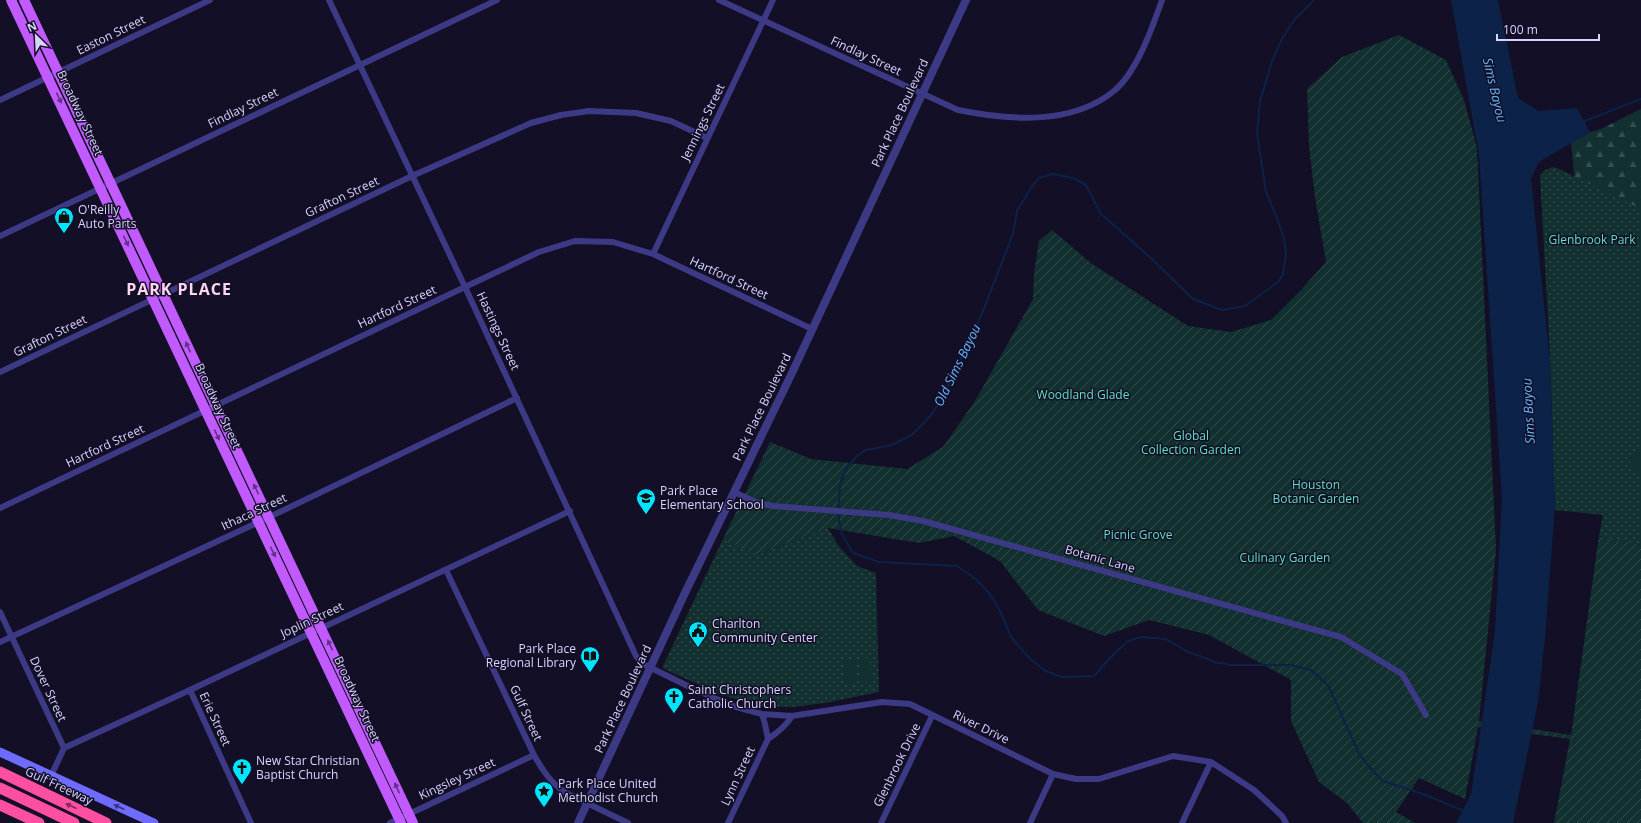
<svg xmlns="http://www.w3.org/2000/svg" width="1641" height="823" font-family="'Open Sans',sans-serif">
	<defs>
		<pattern id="forest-firs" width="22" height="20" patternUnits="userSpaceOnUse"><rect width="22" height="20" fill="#12302f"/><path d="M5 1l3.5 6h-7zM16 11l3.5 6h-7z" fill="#344d4e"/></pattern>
		<pattern id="park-dots" width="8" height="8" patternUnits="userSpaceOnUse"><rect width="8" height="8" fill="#12302f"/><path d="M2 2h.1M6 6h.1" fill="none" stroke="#344d4e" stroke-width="1.8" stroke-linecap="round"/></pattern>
		<pattern id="garden-furrows" width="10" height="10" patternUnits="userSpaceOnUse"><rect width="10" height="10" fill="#12302f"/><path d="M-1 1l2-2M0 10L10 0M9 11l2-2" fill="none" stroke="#344d4e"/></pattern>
	</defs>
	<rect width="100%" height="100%" fill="#130f26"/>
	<path fill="url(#forest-firs)" d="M1641,109V238L1578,215L1571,143L1590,132L1601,129Z"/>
	<path fill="url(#park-dots)" d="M1552,167L1557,168L1641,209V545L1599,536L1603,515L1555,510L1550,355L1540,176L1544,171Z
		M828,528L838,545L857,566L876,573L879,692L825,703L792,707L758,706L719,694L662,668L723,539L757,555Z"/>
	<path fill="url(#garden-furrows)" d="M1399,35L1446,60L1464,100L1477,148L1496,550L1479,721L1571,735L1599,536L1641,545V823H1554L1570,739L1478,727L1465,799L1419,778L1396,812L1415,823H1363L1347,803L1319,782L1291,721V680L1209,635L1149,620L1104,636L1038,610L1000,561L954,536L919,543L828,528L756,555L723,539L770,442L811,459L907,469L943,447L975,401L1033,299L1034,273L1039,241L1052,230L1092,264L1188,326L1231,332L1271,320L1301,290L1326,262L1315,197L1309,146L1307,89L1342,57Z"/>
	<path fill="#12302f" d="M1641,447V477L1630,469V458Z
		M860,658H870L871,682H861Z
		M855,659V683L845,684V660Z"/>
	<path fill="#0c2248" d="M1451,0H1498L1518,98L1539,111L1577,108L1590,132L1539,162L1531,178L1550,361L1555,506L1545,638L1538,702L1513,823H1456L1471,794L1495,631L1502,499L1479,155Z"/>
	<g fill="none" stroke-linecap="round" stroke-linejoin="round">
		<path stroke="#0c2248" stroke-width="2" d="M1314,0L1295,19L1283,37L1273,58L1260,101L1257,134L1266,192L1277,218L1284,239L1286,254L1283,274L1278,282L1245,306L1235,308L1222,310L1193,299L1152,259L1101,214L1086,185L1073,178L1053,174L1039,178L1031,188L1017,211L1013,234L983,311L945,393L932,414L913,434L892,445L866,450L858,455L847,467L841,481L839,495V522L842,534L853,553L879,562L957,566L977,580L990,594L1001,613L1011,637L1029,658L1044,670L1061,677L1094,676L1111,657L1128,641L1141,637L1166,639L1186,651L1218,663L1231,665H1291L1311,670L1328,685L1359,754L1372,770L1383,781L1423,794L1464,811
			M1582,122L1641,99"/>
		<path stroke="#3d3a85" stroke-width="6" d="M329,0L465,287L636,656L643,664L698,691L736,707L762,714L792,716L882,702L910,704L1053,774L1076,779H1099L1173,756L1211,762L1254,790L1282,816L1286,823
			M719,0L958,110C1008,120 1071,126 1114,91C1137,72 1152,28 1162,0
			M0,100L210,0
			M0,236L497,0
			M653,254L773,0
			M0,372L412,176L531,123L561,115L589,111L636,113L671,121L707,138
			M734,492L758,503L773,506L889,515L923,521L1341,637L1402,674L1426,715
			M0,508L465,287L539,252L575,241L613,242L653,254L812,329
			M446,570L534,755C543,771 551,783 566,793L628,823
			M0,612L64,748L51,776
			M0,642L259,522L517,398
			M190,690L251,823
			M768,739C777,733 786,726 792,716
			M64,748L190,690L570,511
			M390,823L534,755
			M728,823L768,739L765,724L762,714
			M881,823L932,716
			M1030,823L1053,774
			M1182,823L1211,762"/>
		<path stroke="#3d3a85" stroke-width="8" d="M578,823L684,595L791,375L966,0"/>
		<path stroke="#6f6bff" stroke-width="9" d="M0,752L154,823"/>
		<path stroke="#c25bff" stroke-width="10" d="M11,0L401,823
			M24,0L413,823"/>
		<path stroke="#ff4fa3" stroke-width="11" d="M0,772L106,823
			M0,788L74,823
			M0,805L39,823"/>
	</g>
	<defs><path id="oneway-solid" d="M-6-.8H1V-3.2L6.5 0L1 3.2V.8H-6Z"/></defs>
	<g fill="#623188">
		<use href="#oneway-solid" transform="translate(59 98) rotate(65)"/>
		<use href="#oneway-solid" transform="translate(126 241) rotate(65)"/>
		<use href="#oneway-solid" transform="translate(188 347) rotate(-115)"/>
		<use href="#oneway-solid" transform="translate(217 435) rotate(65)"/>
		<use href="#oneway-solid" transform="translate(256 489) rotate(-116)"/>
		<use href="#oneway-solid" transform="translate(273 552) rotate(64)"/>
		<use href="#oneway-solid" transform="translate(330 645) rotate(-115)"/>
		<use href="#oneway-solid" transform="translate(397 788) rotate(-115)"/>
	</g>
	<use fill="#7d2c5e" href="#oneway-solid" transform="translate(71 806) rotate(-155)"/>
	<use fill="#38347d" href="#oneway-solid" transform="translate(119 807) rotate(-155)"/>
	<defs>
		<g id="shop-pin" transform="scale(1)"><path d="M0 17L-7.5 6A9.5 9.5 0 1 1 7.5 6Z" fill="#00e5ff" stroke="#130f26"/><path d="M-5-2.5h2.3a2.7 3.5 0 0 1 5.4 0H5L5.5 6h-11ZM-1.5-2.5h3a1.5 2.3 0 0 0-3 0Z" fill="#111"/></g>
		<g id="school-pin" transform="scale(1)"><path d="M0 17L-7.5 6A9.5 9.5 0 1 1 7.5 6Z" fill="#00e5ff" stroke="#130f26"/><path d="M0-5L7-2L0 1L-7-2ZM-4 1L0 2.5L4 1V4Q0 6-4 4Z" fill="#111"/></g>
		<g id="civic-pin" transform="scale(1)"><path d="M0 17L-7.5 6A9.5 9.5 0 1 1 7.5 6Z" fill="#00e5ff" stroke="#130f26"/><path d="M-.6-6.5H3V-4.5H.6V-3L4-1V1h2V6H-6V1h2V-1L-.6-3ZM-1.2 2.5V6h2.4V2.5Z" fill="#111"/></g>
		<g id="library-pin" transform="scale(1)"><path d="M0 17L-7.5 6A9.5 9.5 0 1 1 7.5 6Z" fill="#00e5ff" stroke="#130f26"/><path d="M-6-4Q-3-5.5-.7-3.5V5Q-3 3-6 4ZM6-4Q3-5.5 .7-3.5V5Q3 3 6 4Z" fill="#111"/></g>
		<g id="church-pin" transform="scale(1)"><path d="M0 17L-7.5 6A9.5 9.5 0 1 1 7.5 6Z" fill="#00e5ff" stroke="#130f26"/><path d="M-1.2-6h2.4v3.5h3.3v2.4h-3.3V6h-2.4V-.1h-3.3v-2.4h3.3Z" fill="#111"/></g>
		<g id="sight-pin" transform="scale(1)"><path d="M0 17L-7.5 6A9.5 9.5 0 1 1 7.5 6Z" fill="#00e5ff" stroke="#130f26"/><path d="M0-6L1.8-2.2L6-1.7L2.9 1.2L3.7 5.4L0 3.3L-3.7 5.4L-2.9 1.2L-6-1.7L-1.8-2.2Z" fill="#111"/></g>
	</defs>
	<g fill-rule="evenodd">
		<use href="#shop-pin" x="64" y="217"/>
		<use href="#school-pin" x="646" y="498"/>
		<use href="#civic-pin" x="698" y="631"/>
		<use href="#library-pin" x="590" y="656"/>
		<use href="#church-pin" x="674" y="697"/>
		<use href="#church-pin" x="242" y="768"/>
		<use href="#sight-pin" x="544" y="791"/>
	</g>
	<g text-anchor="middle" stroke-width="3" stroke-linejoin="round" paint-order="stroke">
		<g font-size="12" fill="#d9d4ff" stroke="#130f26">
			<text transform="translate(111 35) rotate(-26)" y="4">Easton Street</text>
			<text transform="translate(866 56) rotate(25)" y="4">Findlay Street</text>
			<text transform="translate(243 108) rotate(-26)" y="4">Findlay Street</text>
			<text transform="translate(80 113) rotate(65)" y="4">Broadway Street</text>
			<text transform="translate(900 113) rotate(-65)" y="4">Park Place Boulevard</text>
			<text transform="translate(703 122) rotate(-64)" y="4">Jennings Street</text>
			<text transform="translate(342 197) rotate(-25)" y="4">Grafton Street</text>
			<text transform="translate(729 278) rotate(25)" y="4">Hartford Street</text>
			<text transform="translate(397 307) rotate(-25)" y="4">Hartford Street</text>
			<text transform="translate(498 331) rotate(65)" y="4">Hastings Street</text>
			<text transform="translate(50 336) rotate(-26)" y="4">Grafton Street</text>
			<text transform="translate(218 406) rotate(65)" y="4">Broadway Street</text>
			<text transform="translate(762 407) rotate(-64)" y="4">Park Place Boulevard</text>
			<text transform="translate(105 446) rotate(-25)" y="4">Hartford Street</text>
			<text transform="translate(254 512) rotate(-25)" y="4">Ithaca Street</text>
			<text transform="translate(1100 559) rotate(16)" y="4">Botanic Lane</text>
			<text transform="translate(312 620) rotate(-25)" y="4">Joplin Street</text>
			<text transform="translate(48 689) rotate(65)" y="4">Dover Street</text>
			<text transform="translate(357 699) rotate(65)" y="4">Broadway Street</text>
			<text transform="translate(623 699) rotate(-65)" y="4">Park Place Boulevard</text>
			<text transform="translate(526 713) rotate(65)" y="4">Gulf Street</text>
			<text transform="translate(215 719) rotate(65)" y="4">Erie Street</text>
			<text transform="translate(981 727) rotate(26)" y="4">River Drive</text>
			<text transform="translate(897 765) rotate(-64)" y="4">Glenbrook Drive</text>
			<text transform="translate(738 776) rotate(-65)" y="4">Lynn Street</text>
			<text transform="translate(457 779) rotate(-25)" y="4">Kingsley Street</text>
			<text transform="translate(59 786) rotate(25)" y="4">Gulf Freeway</text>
		</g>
		<g font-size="12" fill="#d9d4ff" stroke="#130f26" text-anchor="start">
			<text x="78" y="214">O'Reilly<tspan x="78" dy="14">Auto Parts</tspan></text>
			<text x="660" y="495">Park Place<tspan x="660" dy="14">Elementary School</tspan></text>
			<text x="712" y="628">Charlton<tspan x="712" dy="14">Community Center</tspan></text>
			<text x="576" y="653" text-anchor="end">Park Place<tspan x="576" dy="14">Regional Library</tspan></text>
			<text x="688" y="694">Saint Christophers<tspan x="688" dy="14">Catholic Church</tspan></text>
			<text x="256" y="765">New Star Christian<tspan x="256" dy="14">Baptist Church</tspan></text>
			<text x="558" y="788">Park Place United<tspan x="558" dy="14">Methodist Church</tspan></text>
		</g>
		<g font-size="12" fill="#5fe0c0" stroke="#130f26">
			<text x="1592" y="244">Glenbrook Park</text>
			<text x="1083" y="399">Woodland Glade</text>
			<text x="1191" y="440">Global<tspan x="1191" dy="14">Collection Garden</tspan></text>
			<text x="1316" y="489">Houston<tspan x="1316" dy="14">Botanic Garden</tspan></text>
			<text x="1138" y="539">Picnic Grove</text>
			<text x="1285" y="562">Culinary Garden</text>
		</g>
		<g font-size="13" font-style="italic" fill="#62b6ff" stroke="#130f26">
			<text transform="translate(1495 90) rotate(77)" y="5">Sims Bayou</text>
			<text transform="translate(957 365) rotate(-64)" y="5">Old Sims Bayou</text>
			<text transform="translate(1528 411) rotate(-93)" y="5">Sims Bayou</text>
		</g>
		<g font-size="16" font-weight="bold" letter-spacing="1" fill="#ffd6f0" stroke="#130f26">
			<text x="179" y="295">PARK PLACE</text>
		</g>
	</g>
	<g transform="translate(36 36) rotate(336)" stroke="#130f26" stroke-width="3" paint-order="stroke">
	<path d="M0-3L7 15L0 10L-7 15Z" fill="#d9d4ff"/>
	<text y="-6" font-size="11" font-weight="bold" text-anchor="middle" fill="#d9d4ff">N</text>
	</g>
	<path d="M1497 34v6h102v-6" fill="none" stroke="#d9d4ff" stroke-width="2"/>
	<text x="1503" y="34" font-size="12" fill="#d9d4ff" stroke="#130f26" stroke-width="3" paint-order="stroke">100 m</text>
</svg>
